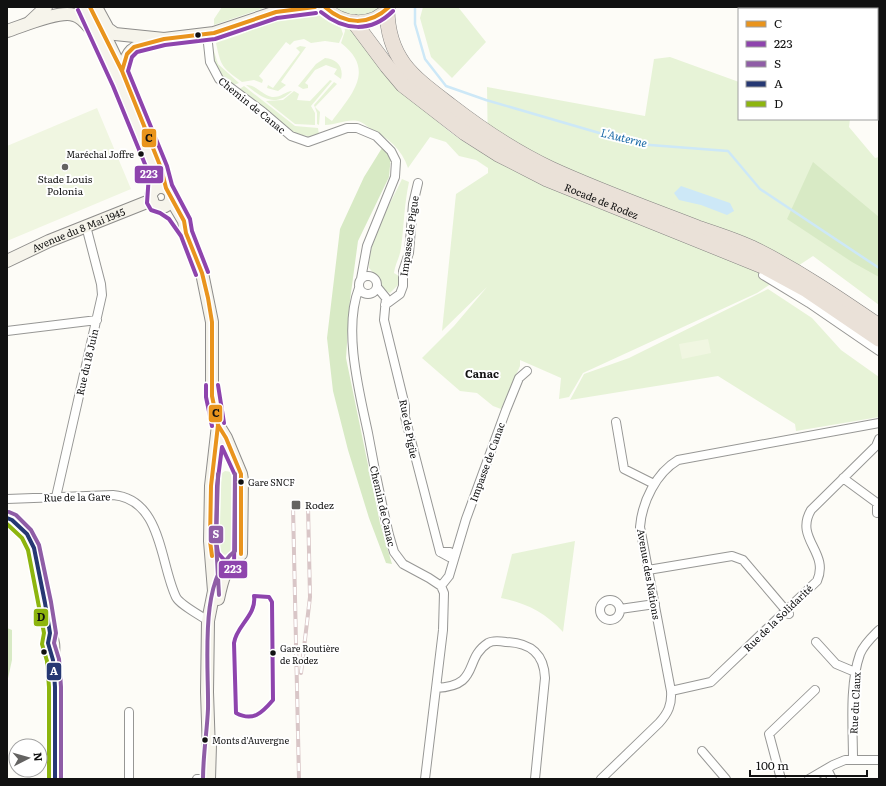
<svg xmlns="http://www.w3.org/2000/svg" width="886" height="786" font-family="Literata,serif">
	<rect width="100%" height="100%" fill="#fdfcf7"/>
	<path fill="#e7f3d7" d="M222,7H267L214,25V19Z
		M334,7H380C365,19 349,17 334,7Z
		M423,7H458L486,42L452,78L431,57L420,18Z
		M315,13L341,28L343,34L339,43L325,41L311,43L304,39L294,41L290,45L286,42L259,76L263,80L262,83L254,80L242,82C222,67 221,67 216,43C226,39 254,32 258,24L284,17Z
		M344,26L355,32C394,75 434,131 488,155L487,87L645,116L654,59L670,57L739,82V119H850L849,127L875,158L879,157V305L813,256L757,293L583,373L569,397L559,399L561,378L520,360V366L501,409L493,406L477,393L460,391L422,358L454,326L487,287L442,331L456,194L488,173V168L476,160L459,156L446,142L430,137L408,168C402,149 388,138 371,129C367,126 362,122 358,121C346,119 336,125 325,125V116L332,121C352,94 376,70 341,43L345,31Z
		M300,46L306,47L281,82L286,85L278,91L267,88L268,85L273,88L300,52L296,48Z
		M213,48L218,64L239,83L231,86C221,76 209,63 213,48Z
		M325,58C337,59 344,67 341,79L334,74L337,69L326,65L315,70L305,83L308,85V88L303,89L298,86L316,64Z
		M330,80L332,81L311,106L315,113V125L295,124L266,101L283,100L294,91L299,94L297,100L310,101Z
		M334,82L337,84L315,107L320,112L319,125L317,124V113L314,105Z
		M246,85C257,85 262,95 272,97C280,98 286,91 292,91C275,108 262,98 246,85Z
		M244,86L295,126L318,128L319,135L312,137L293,133L238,90Z
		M402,179L409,182C404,205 404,226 401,248C400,257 395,264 394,273L399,276L398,285L390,293L382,289L379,279L369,268C369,236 389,207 402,179Z
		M768,289L812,318L841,350L879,377V417L796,431L795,424L718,376L570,400L584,374L629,358Z
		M225,471L232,472L238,480L234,485V529L237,550C227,558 216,556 213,543L216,540L218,490L214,485L216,477Z
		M575,541L563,632C546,613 526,603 501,598L512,554Z"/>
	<path fill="#d8eac5" d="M382,148L391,155L389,177L358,241L350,300L346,358L380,523L392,564L386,563L369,518L348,450L333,391L327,338L340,229L364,177Z
		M813,162L879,217V277L852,262L787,219Z
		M7,628L12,630V660L7,683Z"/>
	<path fill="#f0f6e1" d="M97,108L131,189L7,241V146Z
		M708,339L711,353L682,359L679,344Z"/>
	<path fill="#cde8f7" d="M681,186L730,203L734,211L727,215L701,205L679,200L674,193Z"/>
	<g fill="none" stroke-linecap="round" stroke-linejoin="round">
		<path stroke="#cde8f7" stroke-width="2.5" d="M415,7V24L425,59L446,86L486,100L637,144L728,151L760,189L879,268"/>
		<g stroke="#979795" stroke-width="10">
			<path id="street" d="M857,7L858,9
				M207,34L210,62L219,79L263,112L291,136L308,142L347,128H357L376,136L391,151L396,161L395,177L367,246L361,279
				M877,67L879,73
				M763,275L809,303L879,351
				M359 285a9 9 0 1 1 18 0a9 9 0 1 1-18 0Z
				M377,287L386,298L384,320L405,406V417L440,552
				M359,288C343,329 359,391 368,433C374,467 381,501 389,535L394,552L403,564L429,578L441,586L444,593L443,630L425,779
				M385,305L400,294L403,286V271L409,253L413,204L418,183
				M7,331L97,320
				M616,422L624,469L654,484
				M843,478L877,503V513
				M56,497L102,295L101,284L86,226
				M7,499L113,495C162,499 160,564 176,597C180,605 200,615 208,621
				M440,552H450L455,556L449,557Z
				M648,570L732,556L743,560L789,614
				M441,586L449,576L466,519L506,410L519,378L527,371
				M600 610a10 10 0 1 1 20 0a10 10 0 1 1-20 0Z
				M620,609L655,604
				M816,642L836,664L855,672
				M436,688C481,686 463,659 488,643C493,640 500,641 506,642C530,643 544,653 545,678L535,779
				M671,691L711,682L817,581C830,552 794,539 811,510L876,446L879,439
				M702,751L726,779
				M853,760C853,727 849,685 860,654C864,644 872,637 879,630
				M827,769L832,779
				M129,779V712
				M197,779H205
				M601,779L659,723C668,713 672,705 671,691L640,527C642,502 656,473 678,460L879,423
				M781,779L769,734L815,690
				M809,779L833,765L845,760H879"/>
		</g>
		<g stroke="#8e8d8b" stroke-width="14">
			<g id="secondary">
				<path d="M83,7L119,84L142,139L155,173L154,190"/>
				<path d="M96,7L108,29L115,34L164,39L214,33L276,12L284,7"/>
				<path d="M276,12L315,7"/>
				<path d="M30,22L46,7"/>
				<path d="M7,31C23,26 59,10 74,15C81,17 85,22 89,27"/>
				<path d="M107,40L122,71L149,137"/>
				<path d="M122,71C129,46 133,48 157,41"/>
				<path d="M158,162L166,188"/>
				<circle cx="161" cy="197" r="10"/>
				<path d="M171,199L184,221L186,233L202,273L212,322V396L218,425L211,486L210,541L214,591L208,621L207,692L209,752"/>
				<path id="s1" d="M7,261L49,241L152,200"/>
				<path d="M218,425L226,438L241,474L242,480L241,554C225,566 222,580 218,599"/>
				<path d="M7,518C42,534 45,600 50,633C56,648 52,650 53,664C56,702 56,740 55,779"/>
				<path d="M209,779L210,745"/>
			</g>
		</g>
		<g stroke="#858482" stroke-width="14">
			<path id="primary" d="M325,7C342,25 372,28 389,7"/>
		</g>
		<g stroke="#858482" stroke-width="16">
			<g id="highway">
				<path d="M387,10C388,60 413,77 451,106C482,130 515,152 551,169C599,191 649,209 698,228C716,234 735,240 752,248C797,270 838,298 879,326"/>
				<path id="s2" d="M354,22L387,66L403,85L465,133L498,154L547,179L765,267L807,290L879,339"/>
			</g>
		</g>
		<use href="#street" stroke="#fffffe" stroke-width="8"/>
		<use href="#secondary" stroke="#f6f4eb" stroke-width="12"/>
		<use href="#primary" stroke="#ede9dc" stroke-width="13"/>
		<use href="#highway" stroke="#eae1d8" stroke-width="15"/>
		<g stroke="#d9c6c7" stroke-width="4">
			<path id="rail" d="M293,507L299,779
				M301,673L310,597L308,506"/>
		</g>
		<use href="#rail" stroke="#fff" stroke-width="2.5" stroke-dasharray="8" stroke-linecap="butt"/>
		<g stroke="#fff" stroke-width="7">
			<path id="bus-1" d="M90,7L122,71L161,168L166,188L184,221L186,233L202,273L208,298L212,322V396L218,425L211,486L210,541L212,556
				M325,7C345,25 369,26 389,7
				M122,71L127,54L134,47L164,39L214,33L276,12L315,7
				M218,425L226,438L241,474V554"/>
		</g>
		<g stroke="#fff" stroke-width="7">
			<path id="bus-2" d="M78,10L113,86L149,174L147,203L151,210L160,213L169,219L181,236L196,275
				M321,12C344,31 371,33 393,11
				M208,272L192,231L190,219L172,185L167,166L128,71L132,57L137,52L165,45L215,39L277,18L316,13
				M206,385V397L212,426
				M218,385L224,423
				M222,447L235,475L234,571L218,553L216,541L217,486Z
				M254,596L269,597L272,602L273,700C262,713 253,722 236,713L234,643C236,626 257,615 254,596Z"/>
		</g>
		<g stroke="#fff" stroke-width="7">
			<path id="bus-3" d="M218,474L216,541L219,595
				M9,512L16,515L31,530L39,545L51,602L56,633L54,643L59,659L61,687V779
				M203,779C203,755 207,732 208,709C209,666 198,579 235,551V474"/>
		</g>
		<g stroke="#fff" stroke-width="7">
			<path id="bus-4" d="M7,518L12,520L27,534L34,548L45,603L50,633L48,643L53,660L55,687V779"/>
		</g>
		<g stroke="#fff" stroke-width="7">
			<path id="bus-5" d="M7,524L22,538L28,550L44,633L42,644L47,661L49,687V779"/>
		</g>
		<use href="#bus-1" stroke="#e9941d" stroke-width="4"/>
		<use href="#bus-2" stroke="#8e44ad" stroke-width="4"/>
		<use href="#bus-3" stroke="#8f5da6" stroke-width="4"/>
		<use href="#bus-4" stroke="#263873" stroke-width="4"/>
		<use href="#bus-5" stroke="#8db50f" stroke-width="4"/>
	</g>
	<g fill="#111" stroke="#fff" stroke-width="1.5">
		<circle cx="198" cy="35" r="3.5"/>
		<circle cx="141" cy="154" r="3.5"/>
		<circle cx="241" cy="482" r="3.5"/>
		<circle cx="44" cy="652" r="3.5"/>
		<circle cx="273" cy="653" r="3.5"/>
		<circle cx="205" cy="740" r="3.5"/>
	</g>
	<g fill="#646362" stroke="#fff" stroke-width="1.5">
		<circle cx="65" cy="167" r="4"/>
		<rect x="291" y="500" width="10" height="10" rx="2"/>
	</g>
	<g text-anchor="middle" stroke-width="4" stroke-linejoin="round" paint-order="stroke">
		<g font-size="9" fill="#111" stroke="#fff" text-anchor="start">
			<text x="134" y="158" text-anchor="end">Maréchal Joffre</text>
			<text x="248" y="486">Gare SNCF</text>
			<text x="280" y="652">Gare Routière<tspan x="280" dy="12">de Rodez</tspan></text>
			<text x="212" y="744">Monts d'Auvergne</text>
		</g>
		<g font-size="10" fill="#111" stroke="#fff">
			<text transform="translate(252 105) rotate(39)" y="4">Chemin de Canac</text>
			<text dy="4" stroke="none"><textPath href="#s2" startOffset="311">Rocade de Rodez</textPath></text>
			<text dy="4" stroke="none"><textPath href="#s1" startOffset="78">Avenue du 8 Mai 1945</textPath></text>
			<text transform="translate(409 236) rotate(-82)" y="4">Impasse de Pigue</text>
			<text transform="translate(87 362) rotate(-77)" y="4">Rue du 18 Juin</text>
			<text transform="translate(409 429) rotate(79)" y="4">Rue de Pigüe</text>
			<text transform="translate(487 462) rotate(-70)" y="4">Impasse de Canac</text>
			<text transform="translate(77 497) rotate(-1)" y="4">Rue de la Gare</text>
			<text transform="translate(383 506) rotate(77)" y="4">Chemin de Canac</text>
			<text transform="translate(649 574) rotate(80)" y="4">Avenue des Nations</text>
			<text transform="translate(778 618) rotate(-44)" y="4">Rue de la Solidarité</text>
			<text transform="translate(855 703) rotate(-87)" y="4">Rue du Claux</text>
		</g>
		<g font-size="10" fill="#111" stroke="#fff">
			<text x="65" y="183">Stade Louis<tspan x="65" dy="12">Polonia</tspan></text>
			<text x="305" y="509" text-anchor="start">Rodez</text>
		</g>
		<g font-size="11" font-style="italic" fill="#1768a6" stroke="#fff">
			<text transform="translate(624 138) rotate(14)" y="4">L'Auterne</text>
		</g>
		<g font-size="11" font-weight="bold" fill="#111" stroke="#fff">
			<text x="482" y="378">Canac</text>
		</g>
	</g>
	<g stroke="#fff" stroke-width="1.5">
		<rect x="141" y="128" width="16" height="20" rx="4" fill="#e9941d"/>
		<rect x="134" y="165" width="30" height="19" rx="4" fill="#8e44ad"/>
		<rect x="208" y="404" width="15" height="19" rx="4" fill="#e9941d"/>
		<rect x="208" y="525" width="16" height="19" rx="4" fill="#8f5da6"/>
		<rect x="218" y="560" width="30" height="19" rx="4" fill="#8e44ad"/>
		<rect x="33" y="608" width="16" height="19" rx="4" fill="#8db50f"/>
		<rect x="46" y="662" width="16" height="19" rx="4" fill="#263873"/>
	</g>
	<g font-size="11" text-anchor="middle" font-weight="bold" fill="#fff">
		<text x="149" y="178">223</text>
		<text x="216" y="538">S</text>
		<text x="233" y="573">223</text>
		<text x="54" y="675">A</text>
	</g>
	<g font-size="11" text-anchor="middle" font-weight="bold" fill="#111">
		<text x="149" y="142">C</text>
		<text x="216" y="417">C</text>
		<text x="41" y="621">D</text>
	</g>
	<rect width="886" height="786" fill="none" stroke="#111111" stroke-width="16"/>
	<rect x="738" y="8" width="140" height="112" fill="#ffffff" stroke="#a0a0a0"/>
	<rect x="746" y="21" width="20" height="6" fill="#e9941d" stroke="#a0a0a0"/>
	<text x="774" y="28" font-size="12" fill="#111111">C</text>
	<rect x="746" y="41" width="20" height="6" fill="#8e44ad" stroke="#a0a0a0"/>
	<text x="774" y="48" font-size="12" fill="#111111">223</text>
	<rect x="746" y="61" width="20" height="6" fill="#8f5da6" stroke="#a0a0a0"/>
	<text x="774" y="68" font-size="12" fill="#111111">S</text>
	<rect x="746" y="81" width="20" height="6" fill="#263873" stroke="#a0a0a0"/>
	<text x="774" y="88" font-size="12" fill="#111111">A</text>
	<rect x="746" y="101" width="20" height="6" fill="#8db50f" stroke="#a0a0a0"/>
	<text x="774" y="108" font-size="12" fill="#111111">D</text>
	<g transform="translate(28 758) rotate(84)"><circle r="19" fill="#ffffff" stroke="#a0a0a0"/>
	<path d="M0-3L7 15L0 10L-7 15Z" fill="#646362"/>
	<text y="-6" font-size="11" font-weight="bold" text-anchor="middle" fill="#111111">N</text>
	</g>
	<path d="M750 770v6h117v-6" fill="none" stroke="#111111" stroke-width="2"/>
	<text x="756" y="770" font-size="12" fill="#111111" stroke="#ffffff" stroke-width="3" paint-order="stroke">100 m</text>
</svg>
